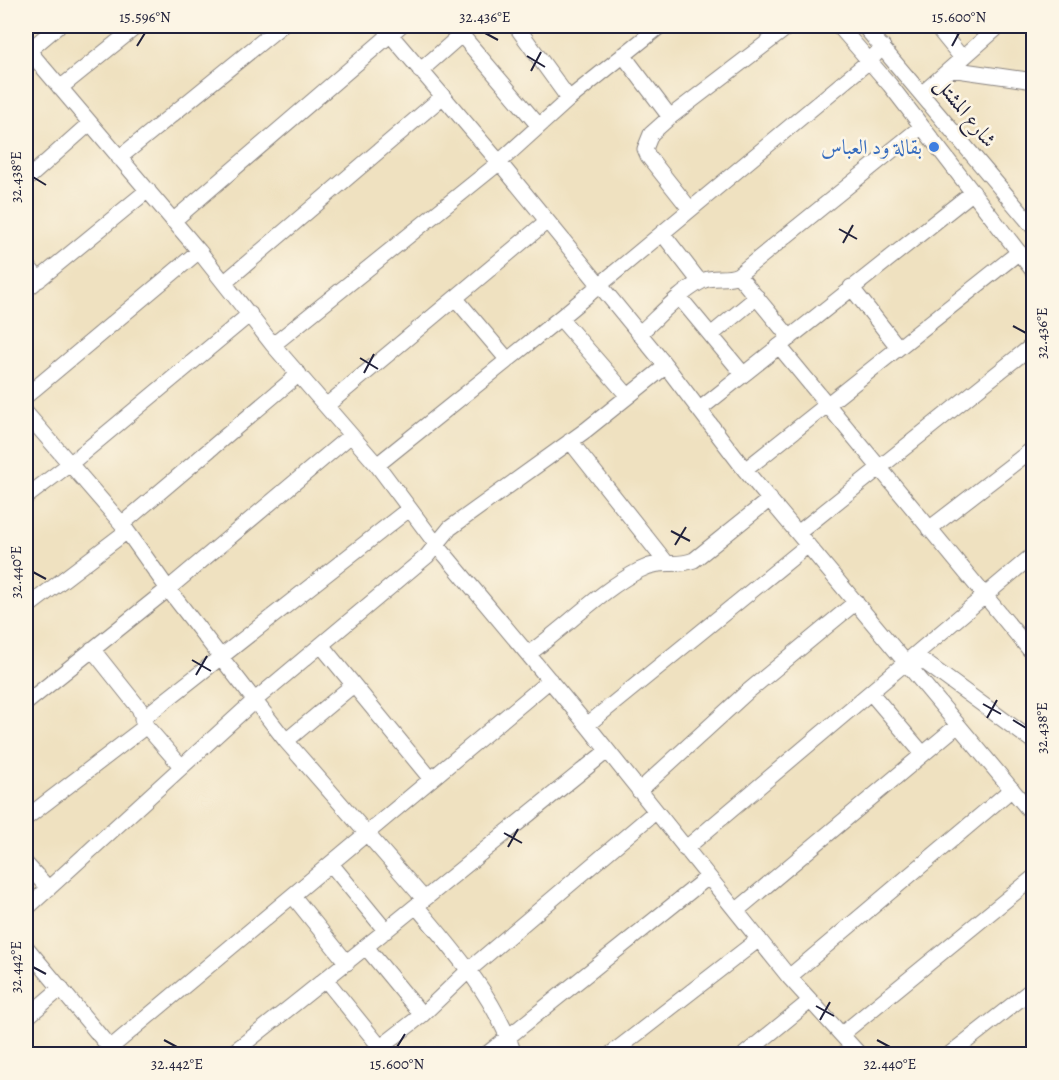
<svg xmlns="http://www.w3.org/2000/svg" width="1059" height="1080" font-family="Alegreya,Amiri,serif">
	<rect width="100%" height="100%" fill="#fcf5e5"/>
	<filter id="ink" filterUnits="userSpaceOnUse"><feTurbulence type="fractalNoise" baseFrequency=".0167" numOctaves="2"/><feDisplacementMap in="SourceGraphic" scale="12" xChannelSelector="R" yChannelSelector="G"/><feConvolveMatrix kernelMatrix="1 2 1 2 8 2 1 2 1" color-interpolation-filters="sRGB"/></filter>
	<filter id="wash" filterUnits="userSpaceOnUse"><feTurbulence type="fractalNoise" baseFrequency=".008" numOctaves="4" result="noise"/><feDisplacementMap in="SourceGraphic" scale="24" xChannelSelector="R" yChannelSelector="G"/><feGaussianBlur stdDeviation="1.35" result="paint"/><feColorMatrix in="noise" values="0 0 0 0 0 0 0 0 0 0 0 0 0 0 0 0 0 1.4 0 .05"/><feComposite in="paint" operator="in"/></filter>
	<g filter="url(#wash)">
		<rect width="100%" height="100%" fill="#efe1c0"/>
	</g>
	<g filter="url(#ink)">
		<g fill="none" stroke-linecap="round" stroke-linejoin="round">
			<g stroke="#88827e" stroke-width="17">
				<path id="minor" d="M383,26L499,162L666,366L745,470L1034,816
					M454,26L539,126
					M516,26L569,99
					M839,26L890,85L1034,272
					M864,26L1034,228
					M936,26L962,58
					M29,51L199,251L273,345L377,465L436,544L587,725L789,977L859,1054
					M26,53L58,26
					M623,55L670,117
					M950,69L1034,81
					M420,71L462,34
					M60,88L137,26
					M923,93L999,26
					M119,158L281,26
					M26,180L90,123
					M690,209L648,156L645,149L651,134L670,117L789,26
					M173,221L400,26
					M662,233L700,282
					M26,264L39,280
					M738,275L790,338
					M224,283L442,97
					M851,287L898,347
					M26,290L148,190
					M680,298L743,374
					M456,299L507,359
					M560,318L628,396
					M639,334C658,317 679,293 702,281C714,275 726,281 738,275L921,127
					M711,335L757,297
					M273,345L495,166L569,99L660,26
					M779,346L1034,655
					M26,396L199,251
					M326,406L546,222
					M700,409L973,192
					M26,413L122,524L168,589L286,741L424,899
					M570,441L665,561
					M377,465L560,318L869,61L883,47
					M745,470L1019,252
					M26,497L71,463L250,314
					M122,524L299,374
					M929,529L1034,448
					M798,533L1034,344
					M26,608L127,531
					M321,645L431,779
					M92,649L139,708L146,726L181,766
					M528,654C564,629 602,589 640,570C663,558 675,568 694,560L770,499
					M915,655L1034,742
					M871,693L923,754
					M26,703L168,589L351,435
					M142,719L409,509
					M587,725L808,545
					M286,741L353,685
					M639,791L746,693L856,602
					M26,818L146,726
					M685,849L1034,554
					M26,864L48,888
					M331,864L386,931
					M293,896L347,963
					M417,907C455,952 495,997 514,1054
					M26,909L254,701L427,556L450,528L586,430L666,366
					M736,911L958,725
					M26,947L115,1054
					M366,947L422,1015
					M789,977L1012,789
					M326,980L381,1048
					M26,1018L61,988
					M842,1034L1034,877
					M103,1054L550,680
					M231,1054C358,955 481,852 607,751
					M372,1054L422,1015L470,969L655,812
					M487,1054L708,877
					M611,1054L759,939
					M745,1054L810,1001
					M950,1054L1034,988"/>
			</g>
			<use href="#minor" stroke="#fff" stroke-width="15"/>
		</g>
	</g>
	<path fill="none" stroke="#22223b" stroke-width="2" d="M485,33L498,40M137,46L145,33M952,46L959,33M527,56L545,67M531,71L541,52M33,177L46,185M839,229L857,239M843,243L853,225M1013,326L1026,333M360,358L378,369M364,373L374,354M671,531L690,541M675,545L686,527M33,572L46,579M192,660L211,671M196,675L207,656M983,704L1001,714M987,718L997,700M1013,720L1026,728M504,833L522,843M508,847L518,829M33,967L46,974M816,1006L834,1016M820,1020L830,1002M164,1040L177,1047M877,1040L890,1047M397,1047L405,1034"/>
	<circle fill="#3f7fe0" stroke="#fcf5e5" stroke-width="2" cx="934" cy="147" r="6"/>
	<g text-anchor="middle" stroke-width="5" stroke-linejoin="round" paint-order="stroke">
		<g font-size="21" fill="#22223b" stroke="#fcf5e5">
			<text transform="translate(966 112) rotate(51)" y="7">شارع المشتل</text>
		</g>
		<g font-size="21" fill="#366cbe" stroke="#fcf5e5" text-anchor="end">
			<text x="922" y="154">بقالة ود العباس</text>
		</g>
	</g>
	<rect width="1059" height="1080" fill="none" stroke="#fcf5e5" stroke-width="66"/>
	<rect x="33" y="33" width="993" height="1014" fill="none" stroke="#22223b" stroke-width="2"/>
	<g font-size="15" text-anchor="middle" fill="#22223b">
		<text x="145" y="22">15.596°N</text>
		<text x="485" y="22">32.436°E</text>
		<text x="959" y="22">15.600°N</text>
		<text transform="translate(16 177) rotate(-90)" y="5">32.438°E</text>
		<text transform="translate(1042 333) rotate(-90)" y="5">32.436°E</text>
		<text transform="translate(16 572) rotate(-90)" y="5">32.440°E</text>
		<text transform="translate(1042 728) rotate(-90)" y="5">32.438°E</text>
		<text transform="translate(16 967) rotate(-90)" y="5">32.442°E</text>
		<text x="177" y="1069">32.442°E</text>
		<text x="397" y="1069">15.600°N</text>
		<text x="890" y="1069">32.440°E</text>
	</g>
</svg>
